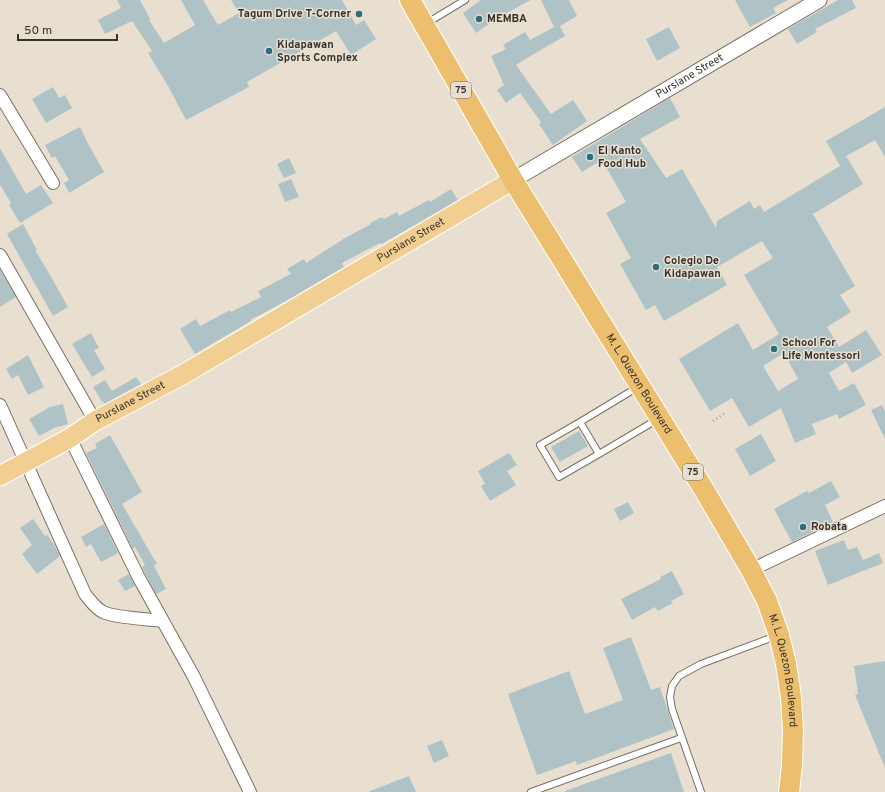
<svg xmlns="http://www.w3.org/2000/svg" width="885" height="792" font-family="Overpass,sans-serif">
<rect width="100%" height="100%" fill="#e9dfd1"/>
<path fill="#afc3c7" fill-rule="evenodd" d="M 117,0 L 140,0 L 150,19 L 149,20 L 164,43 L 195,25 L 181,0 L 203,0 L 218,25 L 239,13 L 231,0 L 342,0 L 356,25 L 364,20 L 376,39 L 351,55 L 336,31 L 247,82 L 249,87 L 186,120 L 168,86 L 148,53 L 152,51 L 132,21 L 105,34 L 98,20 L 121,8 Z
M 481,0 L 531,0 L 499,17 L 476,33 L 463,13 Z
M 541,0 L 569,0 L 577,16 L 560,26 L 565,36 L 537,52 L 516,65 L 551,114 L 573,100 L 587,121 L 553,145 L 539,124 L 541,122 L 520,93 L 506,103 L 497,90 L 504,85 L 491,56 L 506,49 L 503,45 L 525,32 L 530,40 L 554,27 Z
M 735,0 L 788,0 L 773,8 L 776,13 L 750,27 Z
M 838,0 L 852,0 L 856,8 L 815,29 L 817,32 L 797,44 L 788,29 Z
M 669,27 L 680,48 L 657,61 L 646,39 Z
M 53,87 L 59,98 L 65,95 L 72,108 L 46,123 L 32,99 Z
M 670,98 L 680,117 L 640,139 L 666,178 L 682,169 L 716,228 L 717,221 L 750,201 L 754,209 L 760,205 L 764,212 L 840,166 L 826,141 L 885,107 L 885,157 L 875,140 L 846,156 L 863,184 L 813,214 L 855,286 L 840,295 L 851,312 L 827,327 L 839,347 L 866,330 L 882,355 L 852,373 L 846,362 L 829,373 L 839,391 L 854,383 L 866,405 L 839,419 L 837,414 L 812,424 L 816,434 L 795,443 L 781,408 L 749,427 L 732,398 L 710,411 L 679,359 L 738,323 L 753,350 L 779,334 L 744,275 L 773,258 L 762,241 L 717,267 L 727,285 L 664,321 L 655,305 L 646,310 L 620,264 L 631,258 L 606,213 L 626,202 L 602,160 L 582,172 L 572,157 ZM 784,353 L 798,379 L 778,391 L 763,366 Z
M 80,127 L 86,139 L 86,140 L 104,172 L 69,193 L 64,183 L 69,180 L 55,156 L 52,158 L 45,145 Z
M 0,148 L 26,194 L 41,185 L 53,203 L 20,223 L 9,205 L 11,203 L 0,185 Z
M 289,158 L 296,173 L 284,178 L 277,164 Z
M 291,179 L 299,197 L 285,202 L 278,184 Z
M 451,189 L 458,200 L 382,244 L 380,243 L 342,263 L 344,267 L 286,301 L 250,320 L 251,321 L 195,354 L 180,329 L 196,319 L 200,326 L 230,310 L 231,312 L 261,297 L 258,291 L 291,274 L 287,269 L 304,259 L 306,263 L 345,238 L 371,224 L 370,223 L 382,217 L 384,219 L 397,212 L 399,216 L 429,200 L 430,202 Z
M 23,224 L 37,250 L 35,250 L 50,275 L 68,307 L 53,316 L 7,234 Z
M 0,270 L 16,297 L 0,307 Z
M 91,333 L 99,348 L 94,350 L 105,369 L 92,377 L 72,344 Z
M 28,355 L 44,387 L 28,395 L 18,375 L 12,379 L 6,369 Z
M 136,377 L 141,384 L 104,404 L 103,401 L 102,402 L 93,387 L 105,380 L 112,391 Z
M 63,404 L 68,424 L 54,428 L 39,436 L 29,419 L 50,407 Z
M 882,405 L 885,411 L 885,439 L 871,410 Z
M 579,431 L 588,446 L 560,462 L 551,447 Z
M 761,434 L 776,461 L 750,476 L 735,449 Z
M 110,435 L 142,492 L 122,504 L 157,564 L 154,566 L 166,589 L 156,594 L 142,567 L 145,565 L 135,547 L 133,549 L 86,453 L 97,448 L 95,444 Z
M 509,453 L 517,465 L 507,471 L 516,485 L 490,501 L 481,486 L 485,484 L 478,471 Z
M 831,481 L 840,497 L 825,505 L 833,522 L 792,542 L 774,509 L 807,491 L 809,493 Z
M 628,502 L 634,513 L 620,521 L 614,509 Z
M 33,519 L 45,536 L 47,535 L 55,546 L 60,556 L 37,574 L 22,554 L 32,545 L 20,528 Z
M 104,524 L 118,553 L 101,562 L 91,544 L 86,547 L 81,537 Z
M 844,540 L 848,550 L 857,547 L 863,560 L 879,553 L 883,563 L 828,585 L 815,551 Z
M 672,571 L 684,594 L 671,601 L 673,603 L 658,611 L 655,607 L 632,620 L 621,599 L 661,579 L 660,577 Z
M 129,574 L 135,586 L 125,591 L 118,580 Z
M 631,637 L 651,690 L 660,687 L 674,729 L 577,765 L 576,761 L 537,775 L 508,694 L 569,671 L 585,714 L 623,700 L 603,648 Z
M 885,661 L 885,768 L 855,695 L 858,694 L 854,666 Z
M 442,740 L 449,756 L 434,763 L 427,746 Z
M 671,753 L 684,792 L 565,792 L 565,791 Z
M 409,776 L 416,792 L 370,792 L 370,791 Z"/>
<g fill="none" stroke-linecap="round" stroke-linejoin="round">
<defs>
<path id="service" d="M 427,23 L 465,0
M 638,387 L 580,422 L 599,454 L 658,419
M 580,422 L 540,445 L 559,477 L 599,454
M 531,792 L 681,738
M 701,792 L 672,709 L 670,697 L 672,686 L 679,676 L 701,664 L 776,636"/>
<path id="minor" d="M 0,95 L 53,183
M 0,255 L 95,421
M 0,405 L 85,594 C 90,600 95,608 103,612 C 116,618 148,619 163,621
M 70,438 L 139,578 L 194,677 L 250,792
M 751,570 L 885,506"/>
<g id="tertiary">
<path id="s1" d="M 513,180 L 819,0"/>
</g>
<g id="primary">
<path id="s2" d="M 0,476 L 70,438 L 95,421 L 184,374 L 513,180"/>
</g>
<g id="trunk">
<path id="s3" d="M 410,0 L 513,180 L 703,488 L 751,570 L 767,601 L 779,635 L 786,664 L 791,697 L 793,730 L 792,765 L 789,792"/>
</g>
</defs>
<use href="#service" stroke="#776f62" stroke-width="8"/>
<use href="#minor" stroke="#776f62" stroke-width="14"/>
<use href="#tertiary" stroke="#776f62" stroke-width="17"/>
<use href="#primary" stroke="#fff" stroke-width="21"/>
<use href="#trunk" stroke="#fff" stroke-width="22"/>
<path stroke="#a8a095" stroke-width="2.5" stroke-dasharray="1 3" stroke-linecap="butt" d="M 713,421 L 724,414"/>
<use href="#service" stroke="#fff" stroke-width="6"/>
<use href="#minor" stroke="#fff" stroke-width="12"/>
<use href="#tertiary" stroke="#fff" stroke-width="15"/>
<use href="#primary" stroke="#f1cf92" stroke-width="19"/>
<use href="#trunk" stroke="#ecbf6e" stroke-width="20"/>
</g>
<g fill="#296f7e" stroke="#e9dfd1" stroke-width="1.5">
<circle cx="359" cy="14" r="4"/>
<circle cx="479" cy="19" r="4"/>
<circle cx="269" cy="51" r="4"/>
<circle cx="590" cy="157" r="4"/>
<circle cx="656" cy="267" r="4"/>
<circle cx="774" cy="349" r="4"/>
<circle cx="803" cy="527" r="4"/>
</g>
<g text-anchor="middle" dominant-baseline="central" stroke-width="3" stroke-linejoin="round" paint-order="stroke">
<g fill="#e9dfd1" stroke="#6b665e" stroke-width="1">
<rect x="451" y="82" width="20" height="16" rx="3"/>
<rect x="683" y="464" width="20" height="16" rx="3"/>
</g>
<g font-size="10" font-weight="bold" fill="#35322c">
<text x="461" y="90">75</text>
<text x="693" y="472">75</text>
</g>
<g font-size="11" font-weight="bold" fill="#35322c" stroke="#e9dfd1" text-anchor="start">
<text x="351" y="14" text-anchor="end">Tagum Drive T-Corner</text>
<text x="487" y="19">MEMBA</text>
<text x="277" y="45">Kidapawan<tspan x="277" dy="13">Sports Complex</tspan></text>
<text x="598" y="151">El Kanto<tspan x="598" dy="13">Food Hub</tspan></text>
<text x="664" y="261">Colegio De<tspan x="664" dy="13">Kidapawan</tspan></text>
<text x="782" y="343">School For<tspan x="782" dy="13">Life Montessori</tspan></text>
<text x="811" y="527">Robata</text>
</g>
<g font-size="11" fill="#35322c" stroke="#e9dfd1">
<text stroke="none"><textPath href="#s1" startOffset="205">Purslane Street</textPath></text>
<text stroke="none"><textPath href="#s2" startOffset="474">Purslane Street</textPath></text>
<text stroke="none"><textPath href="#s3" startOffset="447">M. L. Quezon Boulevard</textPath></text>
<text stroke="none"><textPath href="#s2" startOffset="150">Purslane Street</textPath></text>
<text stroke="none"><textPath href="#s3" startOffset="771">M. L. Quezon Boulevard</textPath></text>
</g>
</g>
<path d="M18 34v6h99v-6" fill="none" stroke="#35322c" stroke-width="2"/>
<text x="24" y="34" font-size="12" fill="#35322c" stroke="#e9dfd1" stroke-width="3" paint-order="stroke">50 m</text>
</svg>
